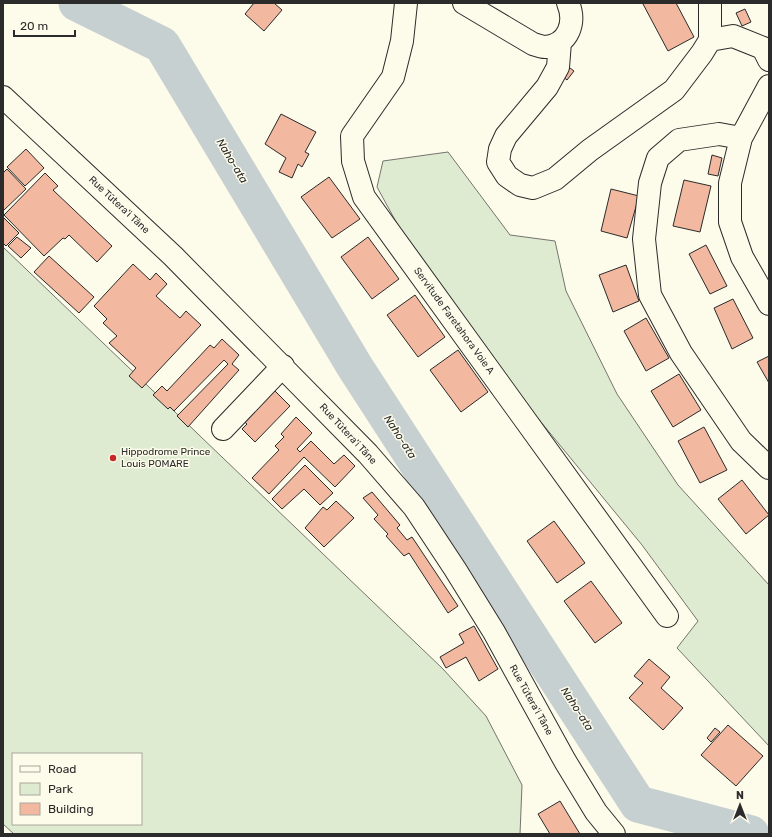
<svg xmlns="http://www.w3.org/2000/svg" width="772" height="837" font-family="Rubik,sans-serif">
<rect width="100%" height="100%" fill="#fdfbea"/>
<path fill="#deebd1" stroke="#74746e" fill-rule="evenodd" d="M 448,152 L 510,235 L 555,241 L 566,291 L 617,394 L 678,485 L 769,585 L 769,746 L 677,648 L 698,621 L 642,545 L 536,416 L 400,229 L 377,187 L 383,161 Z
M 3,247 L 443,669 L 486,716 L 522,785 L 520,834 L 14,834 L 3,824 ZM 13,754 L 141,754 L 141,824 L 13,824 Z"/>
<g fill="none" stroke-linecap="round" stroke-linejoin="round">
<path stroke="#c7d0d0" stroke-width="37" d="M 77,3 L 162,45 L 355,367 L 638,804 L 751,834"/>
</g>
<path fill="#f2b8a0" stroke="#2b2b2b" d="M 254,3 L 274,3 L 282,10 L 264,31 L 245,14 Z
M 646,3 L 676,3 L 694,37 L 668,51 L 643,4 Z
M 745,9 L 751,22 L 742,26 L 736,13 Z
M 570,68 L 574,71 L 567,80 L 562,76 Z
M 281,114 L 316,132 L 305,152 L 309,154 L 302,167 L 298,164 L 292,178 L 279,172 L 286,158 L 265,144 Z
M 26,149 L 44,168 L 25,186 L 7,167 Z
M 712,155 L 722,158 L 718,176 L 708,174 Z
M 7,169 L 26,189 L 3,211 L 3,173 Z
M 45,173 L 58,186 L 53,190 L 112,246 L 97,262 L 69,235 L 65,239 L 63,238 L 44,256 L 4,215 Z
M 329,177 L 360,219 L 332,238 L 301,197 Z
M 684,180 L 711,186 L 700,232 L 673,226 Z
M 611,189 L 639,196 L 627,238 L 601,231 Z
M 3,217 L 19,233 L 6,246 L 3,243 Z
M 17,237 L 31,248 L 21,258 L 8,246 Z
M 368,237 L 399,279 L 372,299 L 341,257 Z
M 706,245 L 727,286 L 710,294 L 689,254 Z
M 49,256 L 94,297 L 79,313 L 34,272 Z
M 133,264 L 150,280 L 156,273 L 167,284 L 156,296 L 180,318 L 186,311 L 201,325 L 142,388 L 129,376 L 136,368 L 109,343 L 117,336 L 103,323 L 107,319 L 94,306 Z
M 626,265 L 639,301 L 613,312 L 599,275 Z
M 415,295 L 445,337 L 418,357 L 387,315 Z
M 733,299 L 753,338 L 732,349 L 714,308 Z
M 646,318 L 669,358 L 646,371 L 624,331 Z
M 222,339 L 239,355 L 232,364 L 239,370 L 188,427 L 177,416 L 228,364 L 224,360 L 174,411 L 170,407 L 168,409 L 153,395 L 162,386 L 167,391 L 210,345 L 214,348 Z
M 458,350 L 488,392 L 461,412 L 430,370 Z
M 769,356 L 769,383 L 757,362 Z
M 679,374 L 701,410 L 673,427 L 651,391 Z
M 271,387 L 290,406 L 255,442 L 242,429 L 247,424 L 241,419 Z
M 296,417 L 312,433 L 297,449 L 300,452 L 311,441 L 334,464 L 344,455 L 355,466 L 335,487 L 304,457 L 269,494 L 252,478 L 279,450 L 275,446 L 284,437 L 281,434 Z
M 704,427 L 727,470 L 700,483 L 678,441 Z
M 305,465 L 333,493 L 320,505 L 304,489 L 282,509 L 272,499 Z
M 742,480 L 769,515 L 746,534 L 718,499 Z
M 372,492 L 400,525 L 397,528 L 407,540 L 412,537 L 458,606 L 448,613 L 409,553 L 404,556 L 386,536 L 388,534 L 374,519 L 378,515 L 363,498 Z
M 336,501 L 354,518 L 324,547 L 305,528 L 323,507 L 327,510 Z
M 554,521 L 585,563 L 557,583 L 527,541 Z
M 591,581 L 622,623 L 595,643 L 564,601 Z
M 474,626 L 498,669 L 479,681 L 466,657 L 446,668 L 440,657 L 464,643 L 459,634 Z
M 649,659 L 670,677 L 661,688 L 683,708 L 663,730 L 629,698 L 643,683 L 634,676 Z
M 728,725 L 763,756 L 736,786 L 701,755 Z
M 715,728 L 720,732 L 711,742 L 707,738 Z
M 560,801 L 580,834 L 550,834 L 538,814 Z"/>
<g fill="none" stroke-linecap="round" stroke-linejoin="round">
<defs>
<path id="minor" d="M 406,3 L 402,41 L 393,77 L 352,136 L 353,161 L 364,197 L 667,616
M 464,3 L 533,44 C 536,45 542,47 545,47 C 569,45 576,22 568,3
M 710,40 L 733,36 L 763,48 L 769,60
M 560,42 L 558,67 L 547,87 L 506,136 L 500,149 L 498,162 L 507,176 L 520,185 L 533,188 L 555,179 L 590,150 L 674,90 L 702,53 L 710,40 L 710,3
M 769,86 L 741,138 L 730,183 L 730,222 L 742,257 L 769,304
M 3,97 L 173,256 L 368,454 L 414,507 L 455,569 L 494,632 L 565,761 L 596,812 L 614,834
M 741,138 L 719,134 L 679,140 L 658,158 L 650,183 L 644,239 L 650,295 L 681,353 L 741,441 L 769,468
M 223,429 L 283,366"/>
</defs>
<use href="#minor" stroke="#2b2b2b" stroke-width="24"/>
<use href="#minor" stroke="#fdfbea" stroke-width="22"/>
</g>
<circle fill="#c62828" stroke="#fdfbea" stroke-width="1.5" cx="113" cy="458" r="4"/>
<g text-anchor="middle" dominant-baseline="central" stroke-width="3" stroke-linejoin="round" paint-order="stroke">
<g font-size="10" fill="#2b2b2b" stroke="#fdfbea">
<text transform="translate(119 205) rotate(43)">Rue Tūtera'i Tāne</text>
<text transform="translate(454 321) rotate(54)">Servitude Faretahora Voie A</text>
<text transform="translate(348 434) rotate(47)">Rue Tūtera'i Tāne</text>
<text transform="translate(531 700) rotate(61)">Rue Tūtera'i Tāne</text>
</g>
<g font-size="10" fill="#2b2b2b" stroke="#fdfbea" text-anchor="start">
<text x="121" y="452">Hippodrome Prince<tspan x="121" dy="12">Louis POMARE</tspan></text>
</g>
<g font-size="11" font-style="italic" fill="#2b2b2b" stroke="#fdfbea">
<text transform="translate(232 161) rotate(59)">Naho-ata</text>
<text transform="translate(400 437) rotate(57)">Naho-ata</text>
<text transform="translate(577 709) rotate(57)">Naho-ata</text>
</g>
</g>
<rect width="772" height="837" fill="none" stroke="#2b2b2b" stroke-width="8"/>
<rect x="12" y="753" width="130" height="72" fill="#fdfbea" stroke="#a9a89e"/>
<rect x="20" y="766" width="20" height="6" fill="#fdfbea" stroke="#a9a89e"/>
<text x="48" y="773" font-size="12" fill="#2b2b2b">Road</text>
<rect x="20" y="783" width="20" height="12" fill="#deebd1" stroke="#a9a89e"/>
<text x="48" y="793" font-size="12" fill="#2b2b2b">Park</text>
<rect x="20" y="803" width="20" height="12" fill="#f2b8a0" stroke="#a9a89e"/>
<text x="48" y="813" font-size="12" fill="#2b2b2b">Building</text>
<g transform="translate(740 805)" stroke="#fdfbea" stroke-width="3" paint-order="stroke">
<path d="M0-3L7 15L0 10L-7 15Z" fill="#2b2b2b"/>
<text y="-6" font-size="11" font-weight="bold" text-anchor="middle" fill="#2b2b2b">N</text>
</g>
<path d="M14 30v6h61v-6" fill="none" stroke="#2b2b2b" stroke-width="2"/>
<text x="20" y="30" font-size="12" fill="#2b2b2b" stroke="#fdfbea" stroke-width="3" paint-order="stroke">20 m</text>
</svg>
